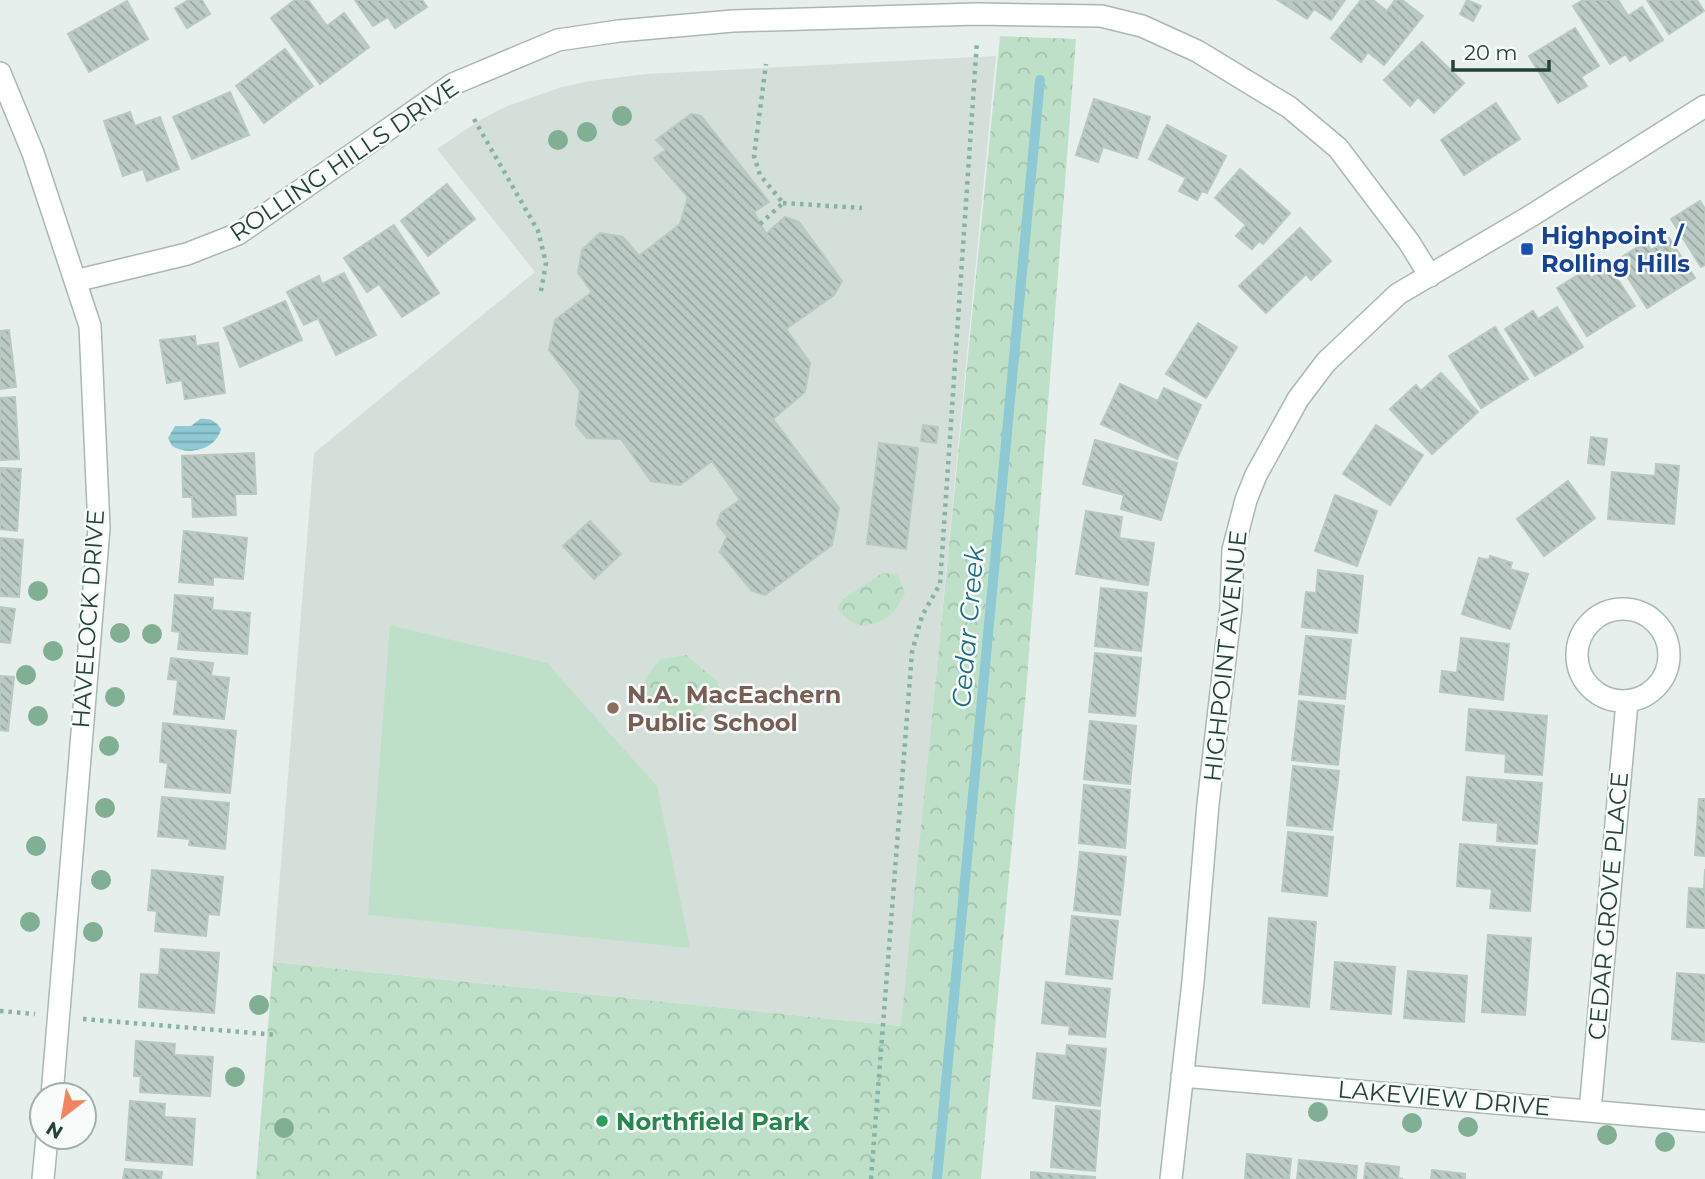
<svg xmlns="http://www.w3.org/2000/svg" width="1705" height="1179" font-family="Montserrat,sans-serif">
<defs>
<pattern id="forest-crowns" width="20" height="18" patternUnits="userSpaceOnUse" patternTransform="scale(1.75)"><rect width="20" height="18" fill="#bfe0c8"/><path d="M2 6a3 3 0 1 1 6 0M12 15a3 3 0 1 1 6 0" fill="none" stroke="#a4c1ad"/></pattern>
<pattern id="water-rules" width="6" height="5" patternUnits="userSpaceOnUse" patternTransform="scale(1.75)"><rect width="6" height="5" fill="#8ec9d4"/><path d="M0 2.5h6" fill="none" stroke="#74a5ad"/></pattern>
<pattern id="building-back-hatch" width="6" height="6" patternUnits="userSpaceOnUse" patternTransform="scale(1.75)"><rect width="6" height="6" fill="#bbcac4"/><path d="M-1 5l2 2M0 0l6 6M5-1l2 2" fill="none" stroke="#98a6a0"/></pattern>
</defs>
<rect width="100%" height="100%" fill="#e6efeb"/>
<path fill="#d4dfda" d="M 996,56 L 902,1026 L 273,962 L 314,453 L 535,272 L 437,149 L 480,120 L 507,106 L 562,87 L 589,81 L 647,74 Z"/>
<path fill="#bfe0c8" d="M 390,625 L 547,663 L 657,786 L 690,948 L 368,915 Z"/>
<path fill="url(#forest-crowns)" d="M 1000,36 L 1076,39 L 1026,692 L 981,1179 L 256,1179 L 273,962 L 901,1026 Z
M 883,573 L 898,575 L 905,593 C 892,620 885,622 858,626 L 845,617 L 837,607 L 843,599 Z
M 686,655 L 717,681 L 720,694 L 698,715 L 685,722 L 668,717 L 642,695 L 645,679 L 660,659 Z"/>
<path fill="url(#water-rules)" d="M 200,419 C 210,418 216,421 221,429 C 216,450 188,456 172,446 L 168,438 L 175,426 L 191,426 Z"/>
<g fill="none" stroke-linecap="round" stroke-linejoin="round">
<path stroke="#8ec9d4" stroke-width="10" d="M 937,1179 L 1040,80"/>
</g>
<path fill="url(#building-back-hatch)" stroke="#b8c9c2" stroke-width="2" d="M 189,0 L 202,0 L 210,14 L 187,28 L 175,8 Z
M 295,0 L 308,0 L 327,26 L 344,13 L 369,47 L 320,84 L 271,18 Z
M 355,0 L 422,0 L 427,7 L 395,28 L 388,17 L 373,26 Z
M 1345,0 L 1331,20 L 1314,9 L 1307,19 L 1279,1 Z
M 1361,0 L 1373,0 L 1387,11 L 1395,0 L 1402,0 L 1423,16 L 1384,65 L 1368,52 L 1361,62 L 1331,38 Z
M 1467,0 L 1481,6 L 1473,21 L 1460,14 Z
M 1583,0 L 1618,0 L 1628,16 L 1642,7 L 1663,40 L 1630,61 L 1626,54 L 1610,64 L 1573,6 Z
M 1647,0 L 1697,0 L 1704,11 L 1669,34 Z
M 127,1 L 148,39 L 89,72 L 68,34 Z
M 1575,28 L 1599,66 L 1581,77 L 1587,86 L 1558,103 L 1529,56 Z
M 1422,42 L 1464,83 L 1434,113 L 1418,97 L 1410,106 L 1384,80 Z
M 285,49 L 313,86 L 264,123 L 236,86 Z
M 230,92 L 249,135 L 192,159 L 173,117 Z
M 1094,99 L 1150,117 L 1137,158 L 1103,147 L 1098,162 L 1076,155 Z
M 1496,103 L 1520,139 L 1464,175 L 1441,140 Z
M 130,112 L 135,126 L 160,117 L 179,169 L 147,181 L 143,169 L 123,176 L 104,121 Z
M 691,114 L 701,116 L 769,202 L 754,212 L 766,234 L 785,217 L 799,222 L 842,281 L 834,295 L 786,329 L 810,363 L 805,392 L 773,419 L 839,508 L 832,545 L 765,595 L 752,591 L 720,552 L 727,536 L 717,524 L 721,513 L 740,500 L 712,461 L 680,485 L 651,481 L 621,439 L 587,438 L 576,425 L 580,391 L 549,350 L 555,320 L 592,292 L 578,273 L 582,250 L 600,233 L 623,237 L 639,256 L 680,224 L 688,197 L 654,158 L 666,150 L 656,140 Z
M 1167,125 L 1226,156 L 1207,193 L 1202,191 L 1197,200 L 1179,191 L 1186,178 L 1149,159 Z
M 1240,169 L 1290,213 L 1263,244 L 1259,241 L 1252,249 L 1236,236 L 1246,225 L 1215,198 Z
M 447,184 L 475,219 L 428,256 L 401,221 Z
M 1700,201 L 1705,209 L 1705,265 L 1701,267 L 1671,219 Z
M 394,225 L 439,293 L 402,317 L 379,284 L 367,292 L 344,258 Z
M 1300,228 L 1331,261 L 1311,280 L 1306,274 L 1266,313 L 1239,286 Z
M 1669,238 L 1695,278 L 1647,308 L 1617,260 L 1646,242 L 1651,250 Z
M 1609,266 L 1635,306 L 1587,336 L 1557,288 L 1586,270 L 1591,278 Z
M 344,273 L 376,335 L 336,355 L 318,318 L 304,325 L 287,292 L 319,276 L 322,284 Z
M 285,301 L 302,340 L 240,367 L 224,328 Z
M 1557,307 L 1583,347 L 1535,376 L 1505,329 L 1533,311 L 1538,319 Z
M 1198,323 L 1237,347 L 1206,398 L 1166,374 Z
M 1495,327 L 1528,379 L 1481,408 L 1449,356 Z
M 9,330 L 16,387 L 0,389 L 0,331 Z
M 195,336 L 196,346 L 218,343 L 225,393 L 185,399 L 182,380 L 167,383 L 160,340 Z
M 1441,373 L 1478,412 L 1432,454 L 1390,409 L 1416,385 L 1421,391 Z
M 1120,384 L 1158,401 L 1164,388 L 1201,405 L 1177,459 L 1101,424 Z
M 15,397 L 19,459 L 0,460 L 0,398 Z
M 923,425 L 938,427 L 936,443 L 921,441 Z
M 1376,425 L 1423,455 L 1390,505 L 1343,474 Z
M 1591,437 L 1607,439 L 1604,465 L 1588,463 Z
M 1095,440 L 1177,463 L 1161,520 L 1121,509 L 1124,495 L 1083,484 Z
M 879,443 L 918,448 L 906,549 L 867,544 Z
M 254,453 L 256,494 L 235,494 L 236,515 L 193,517 L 192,497 L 183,497 L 182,456 Z
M 1656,464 L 1679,466 L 1674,524 L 1608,519 L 1612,472 L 1655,476 Z
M 0,468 L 21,469 L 17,531 L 0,529 Z
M 1568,481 L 1595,518 L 1544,556 L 1517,519 Z
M 1335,495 L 1377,511 L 1357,566 L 1315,551 Z
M 1086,511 L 1122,517 L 1119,538 L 1154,543 L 1148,585 L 1076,574 Z
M 590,521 L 621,554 L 594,579 L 563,546 Z
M 184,531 L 247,538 L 243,579 L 213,577 L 213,585 L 179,582 Z
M 0,538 L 23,540 L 19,597 L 0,596 Z
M 1490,556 L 1512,563 L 1510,569 L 1528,574 L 1510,629 L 1462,614 L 1479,558 L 1489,560 Z
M 1318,570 L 1363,576 L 1357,633 L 1302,627 L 1306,592 L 1316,593 Z
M 1101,588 L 1147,593 L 1141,651 L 1095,646 Z
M 175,595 L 213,598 L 212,610 L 250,613 L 247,654 L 178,649 L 180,632 L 172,631 Z
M 0,607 L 15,609 L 10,643 L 0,642 Z
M 1306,636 L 1351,640 L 1345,699 L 1299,694 Z
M 1461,638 L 1509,644 L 1503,700 L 1440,692 L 1442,671 L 1457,673 Z
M 1095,653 L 1141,658 L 1135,716 L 1089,712 Z
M 171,658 L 213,663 L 211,676 L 229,678 L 224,719 L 174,714 L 178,680 L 168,679 Z
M 0,676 L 14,677 L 8,731 L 0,730 Z
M 1299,701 L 1344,706 L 1338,765 L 1292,760 Z
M 1469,709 L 1547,716 L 1542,775 L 1505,772 L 1506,754 L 1466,750 Z
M 1090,721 L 1136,726 L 1130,784 L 1084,779 Z
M 163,723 L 236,731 L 230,793 L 165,787 L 168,763 L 160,762 Z
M 1293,766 L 1339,771 L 1332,830 L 1287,825 Z
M 1467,777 L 1542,783 L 1537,844 L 1497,841 L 1498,823 L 1463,820 Z
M 1084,785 L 1130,790 L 1125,848 L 1079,843 Z
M 162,797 L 229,803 L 225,849 L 189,845 L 190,839 L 158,836 Z
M 1699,799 L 1705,799 L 1705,856 L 1695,855 Z
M 1288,832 L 1333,837 L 1327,896 L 1282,891 Z
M 1460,844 L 1535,850 L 1530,911 L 1490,908 L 1492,889 L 1457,886 Z
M 1080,852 L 1126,857 L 1120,915 L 1074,910 Z
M 1705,869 L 1705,928 L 1687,927 L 1689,888 L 1704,889 Z
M 152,870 L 223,877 L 219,915 L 208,914 L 206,936 L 155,931 L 157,911 L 148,910 Z
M 1072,916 L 1118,921 L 1112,979 L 1066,974 Z
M 1269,918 L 1316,922 L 1309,1007 L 1263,1003 Z
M 1488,935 L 1531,938 L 1525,1015 L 1482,1012 Z
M 161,949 L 219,953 L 214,1013 L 139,1007 L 141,974 L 159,975 Z
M 1335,962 L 1395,967 L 1391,1014 L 1331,1009 Z
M 1408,971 L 1467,976 L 1464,1022 L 1404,1018 Z
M 1677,973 L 1705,975 L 1705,1042 L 1672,1039 Z
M 1046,982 L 1110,989 L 1105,1037 L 1069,1034 L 1070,1026 L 1042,1023 Z
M 136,1041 L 175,1044 L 174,1055 L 213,1057 L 210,1096 L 140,1092 L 141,1076 L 134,1076 Z
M 1067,1045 L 1106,1049 L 1100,1106 L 1033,1098 L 1037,1053 L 1066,1056 Z
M 130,1101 L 165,1104 L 164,1117 L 195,1119 L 192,1165 L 126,1160 Z
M 1056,1106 L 1100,1111 L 1095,1171 L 1051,1167 Z
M 1247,1154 L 1291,1159 L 1289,1179 L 1245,1179 Z
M 1299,1160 L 1357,1166 L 1356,1179 L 1297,1179 Z
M 1366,1163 L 1399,1167 L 1398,1178 L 1403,1179 L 1364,1179 Z
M 125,1169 L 162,1172 L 161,1179 L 123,1179 Z
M 1432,1170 L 1465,1174 L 1465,1179 L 1431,1179 Z
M 1031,1172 L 1095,1177 L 1095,1179 L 1031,1179 Z"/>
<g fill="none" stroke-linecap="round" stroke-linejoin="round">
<defs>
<path id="minor" d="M 0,73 L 33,153 L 90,326 L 99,528 L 52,1095
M 75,281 L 187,254 L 238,234 L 453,84 L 558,40 L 619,31 L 733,21 L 977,14 L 1101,16 L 1142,26 L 1197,51 L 1289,107 L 1338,148 L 1409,242 L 1430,276
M1577 655a46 46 0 1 1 92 0a46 46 0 1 1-92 0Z
M 1182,1076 L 1705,1121
M 1590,1111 L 1627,702
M 43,1179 L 47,1137
M 1171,1179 L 1193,982 L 1208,804 L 1231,607 L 1233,550 L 1246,500 L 1256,475 L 1298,399 L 1326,362 L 1398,294 L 1529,217 L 1705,106"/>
</defs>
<use href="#minor" stroke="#a8b8b2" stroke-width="24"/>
<path stroke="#86b3a5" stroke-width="4.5" stroke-dasharray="3.5 5" stroke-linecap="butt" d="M 474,119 L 538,231 L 546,263 L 541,291
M 783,203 L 862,208
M 760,224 L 783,203 L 760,175 L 754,156 L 766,64
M 0,1011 L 35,1014
M 83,1019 L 278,1035
M 871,1179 L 912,652 L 922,616 L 940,584 L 977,41"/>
<use href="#minor" stroke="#fff" stroke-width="21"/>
</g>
<g fill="#80af93">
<circle cx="622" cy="116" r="10"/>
<circle cx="587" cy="132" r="10"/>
<circle cx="558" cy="140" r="10"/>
<circle cx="38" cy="591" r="10"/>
<circle cx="120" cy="633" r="10"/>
<circle cx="152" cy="634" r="10"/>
<circle cx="53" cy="651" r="10"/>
<circle cx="26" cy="675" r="10"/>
<circle cx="115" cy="697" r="10"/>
<circle cx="38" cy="716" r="10"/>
<circle cx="109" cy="746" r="10"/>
<circle cx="105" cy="808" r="10"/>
<circle cx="36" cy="846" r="10"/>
<circle cx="101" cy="880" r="10"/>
<circle cx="30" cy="922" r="10"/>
<circle cx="93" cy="932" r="10"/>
<circle cx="259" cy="1005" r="10"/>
<circle cx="235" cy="1077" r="10"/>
<circle cx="1318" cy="1112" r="10"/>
<circle cx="1412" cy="1123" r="10"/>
<circle cx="1468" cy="1127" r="10"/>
<circle cx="284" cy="1128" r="10"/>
<circle cx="1607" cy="1135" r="10"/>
<circle cx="1665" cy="1142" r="10"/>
</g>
<rect fill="#1a4fb4" stroke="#f7fbf9" stroke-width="2.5" x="1520" y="242" width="14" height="14" rx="3.5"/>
<circle fill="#8d6e63" stroke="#f7fbf9" stroke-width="2.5" cx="613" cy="708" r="7"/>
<circle fill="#2e9e5b" stroke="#f7fbf9" stroke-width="2.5" cx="602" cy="1121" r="7"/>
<g text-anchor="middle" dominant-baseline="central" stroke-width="5" stroke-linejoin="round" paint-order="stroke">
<g font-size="24" fill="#24423a" stroke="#f7fbf9">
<text transform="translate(344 160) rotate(-34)">ROLLING HILLS DRIVE</text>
<text transform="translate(88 619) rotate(-86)">HAVELOCK DRIVE</text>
<text transform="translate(1225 656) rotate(-84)">HIGHPOINT AVENUE</text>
<text transform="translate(1608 906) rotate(-85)">CEDAR GROVE PLACE</text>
<text transform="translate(1444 1098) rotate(5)">LAKEVIEW DRIVE</text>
</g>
<g font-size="24" font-weight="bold" fill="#164399" stroke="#f7fbf9" text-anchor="start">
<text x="1541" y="235">Highpoint /<tspan x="1541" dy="28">Rolling Hills</tspan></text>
</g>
<g font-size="24" font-weight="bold" fill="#785e54" stroke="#f7fbf9" text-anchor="start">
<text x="627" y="694">N.A. MacEachern<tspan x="627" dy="28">Public School</tspan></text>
</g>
<g font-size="24" font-weight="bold" fill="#27864d" stroke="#f7fbf9" text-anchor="start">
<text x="616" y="1121">Northfield Park</text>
</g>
<g font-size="26" font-style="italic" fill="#1c6f80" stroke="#f7fbf9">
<text transform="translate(968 627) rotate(-85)">Cedar Creek</text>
</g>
</g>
<g transform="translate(63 1116) rotate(211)"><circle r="33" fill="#f7fbf9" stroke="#a3b1ad" stroke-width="2"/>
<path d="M0-5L12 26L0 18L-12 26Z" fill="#f4845f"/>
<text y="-10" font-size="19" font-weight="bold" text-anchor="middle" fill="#24423a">N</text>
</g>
<path d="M1453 60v10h96v-10" fill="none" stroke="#24423a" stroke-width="3.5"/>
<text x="1464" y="60" font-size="21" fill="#24423a" stroke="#f7fbf9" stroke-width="5" paint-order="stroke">20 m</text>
</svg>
